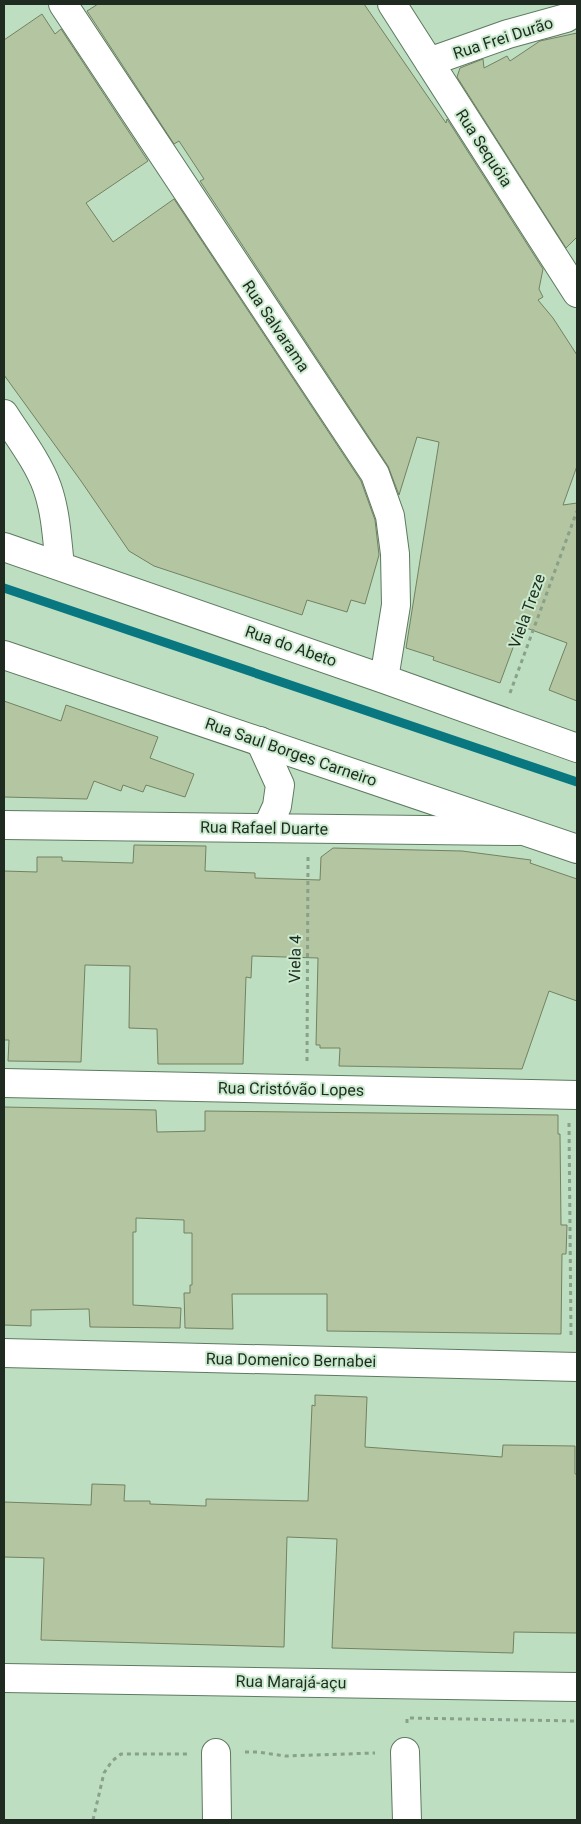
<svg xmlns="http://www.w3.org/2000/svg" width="581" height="1824" font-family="Roboto,sans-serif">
<rect width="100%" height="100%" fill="#bedec1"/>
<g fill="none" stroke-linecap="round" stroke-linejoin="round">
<path stroke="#09777f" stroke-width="9" d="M 4,588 L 577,782"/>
</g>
<path fill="#b4c5a2" stroke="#738261" d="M 98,4 L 364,4 L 446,123 L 447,119 L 543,269 L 539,289 L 543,297 L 538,300 L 553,318 L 577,355 L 577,466 L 563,505 L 577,503 L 577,701 L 549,690 L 567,643 L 521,626 L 500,683 L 433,660 L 434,657 L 406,648 L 439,442 L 417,437 L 399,495 L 388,466 L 200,181 L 204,179 L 179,141 L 174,144 L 87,11 Z
M 42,14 L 55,34 L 61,29 L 148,161 L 86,203 L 113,242 L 174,199 L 361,481 L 375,520 L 379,555 L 365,604 L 351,600 L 347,612 L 307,600 L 302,615 L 154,566 L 129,551 L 81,481 L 4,375 L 4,40 Z
M 577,33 L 577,237 L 566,248 L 457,77 L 460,68 L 483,59 L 484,68 L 507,56 L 510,61 L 540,41 Z
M 4,701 L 61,721 L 66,705 L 158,737 L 150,758 L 194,774 L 185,797 L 146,785 L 143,792 L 123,785 L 121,791 L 94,781 L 87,799 L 4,797 Z
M 134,845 L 206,846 L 205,871 L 255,873 L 255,878 L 320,880 L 321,857 L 333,848 L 462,851 L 531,860 L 530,863 L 577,879 L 577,1001 L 549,991 L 522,1069 L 339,1066 L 340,1048 L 320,1048 L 320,1045 L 316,1045 L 318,958 L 252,956 L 251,978 L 246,977 L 243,1064 L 158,1064 L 157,1029 L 129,1028 L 130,966 L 85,965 L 81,1062 L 8,1061 L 9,1040 L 4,1040 L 4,871 L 37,872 L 37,857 L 62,857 L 62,861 L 133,863 Z
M 4,1107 L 156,1110 L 157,1132 L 205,1131 L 205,1111 L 558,1115 L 558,1134 L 560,1134 L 561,1225 L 567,1225 L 566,1254 L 562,1254 L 561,1334 L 327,1331 L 327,1294 L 232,1294 L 233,1329 L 185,1328 L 184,1293 L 190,1293 L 190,1285 L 192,1285 L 192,1233 L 184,1233 L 184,1220 L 136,1218 L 136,1232 L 133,1232 L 133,1305 L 181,1308 L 180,1328 L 90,1327 L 89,1309 L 31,1310 L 31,1326 L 4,1325 Z
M 315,1395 L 367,1397 L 365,1447 L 502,1457 L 503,1445 L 575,1446 L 575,1474 L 577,1474 L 577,1633 L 514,1632 L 513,1653 L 332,1648 L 337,1539 L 287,1537 L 284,1647 L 41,1640 L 44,1558 L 4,1557 L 4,1502 L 91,1505 L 92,1484 L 125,1485 L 124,1501 L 150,1501 L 150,1504 L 206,1506 L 206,1499 L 308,1501 L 312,1405 L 315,1406 Z"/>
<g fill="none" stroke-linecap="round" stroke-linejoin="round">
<defs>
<path id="street" d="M 63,4 L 375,474 L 390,516 L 395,554 L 396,605 L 384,679
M 392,4 L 577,293
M 429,62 L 508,34 L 566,18 L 577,11
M 4,414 C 18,436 38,462 47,487 C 56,512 57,540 60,566
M 4,547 L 384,679 L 577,748
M 260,741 L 280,785 L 277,806 L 267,828
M 4,825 L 518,831
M 4,1083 L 577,1095
M 4,1353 L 577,1367
M 4,1678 L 577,1687
M 405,1752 L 407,1820
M 216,1753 L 217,1820"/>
<path id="secondary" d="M 4,655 L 577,849"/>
</defs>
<use href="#street" stroke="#5d7a60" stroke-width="30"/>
<use href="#secondary" stroke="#5d7a60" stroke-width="30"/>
<path stroke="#88a18a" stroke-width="3" stroke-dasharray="4 4" stroke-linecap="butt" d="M 510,693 L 577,511
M 307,1061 L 308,857
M 569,1123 L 571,1337
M 407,1723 L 407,1718 L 577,1721
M 245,1752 L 258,1752 L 285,1756 L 375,1753
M 93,1820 L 104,1773 L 112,1761 L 121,1754 L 188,1754"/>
<use href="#street" stroke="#fff" stroke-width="28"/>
<use href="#secondary" stroke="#fff" stroke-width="28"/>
</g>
<g text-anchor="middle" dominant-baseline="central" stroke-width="4" stroke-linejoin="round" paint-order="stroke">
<g font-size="16" fill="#1f2b21" stroke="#cbebce">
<text transform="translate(503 38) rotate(-18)">Rua Frei Durão</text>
<text transform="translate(484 148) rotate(57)">Rua Sequóia</text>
<text transform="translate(276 326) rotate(56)">Rua Salvarama</text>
<text transform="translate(527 611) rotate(-70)">Viela Treze</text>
<text transform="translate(291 646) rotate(19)">Rua do Abeto</text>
<text transform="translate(291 752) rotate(19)">Rua Saul Borges Carneiro</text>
<text transform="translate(264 828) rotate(1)">Rua Rafael Duarte</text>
<text transform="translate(295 959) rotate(-89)">Viela 4</text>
<text transform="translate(291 1089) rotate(1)">Rua Cristóvão Lopes</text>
<text transform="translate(291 1360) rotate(1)">Rua Domenico Bernabei</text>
<text transform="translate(291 1682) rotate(1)">Rua Marajá-açu</text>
</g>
</g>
<rect width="581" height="1824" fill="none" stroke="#1f2b21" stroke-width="10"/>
</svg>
